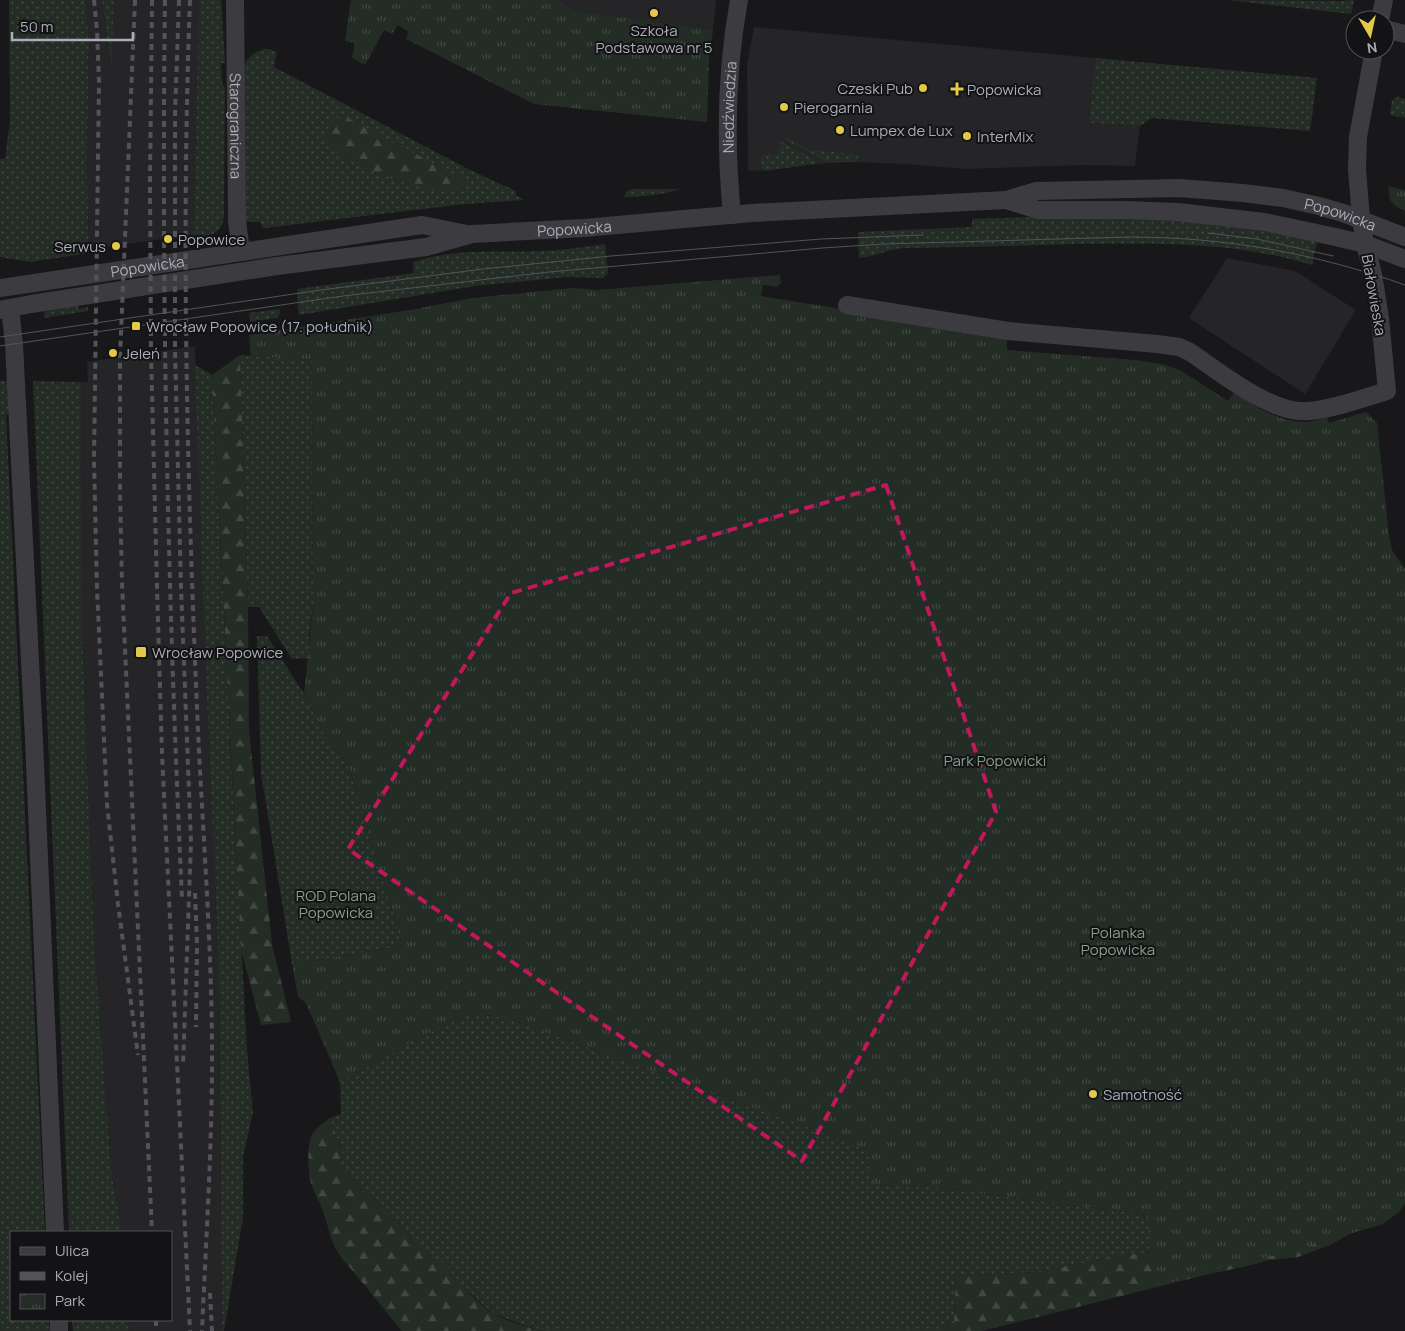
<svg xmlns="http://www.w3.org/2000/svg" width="1405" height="1331" font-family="Manrope,sans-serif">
<defs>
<pattern id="grass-dots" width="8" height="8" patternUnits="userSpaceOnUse" patternTransform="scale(1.25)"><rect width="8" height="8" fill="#242c26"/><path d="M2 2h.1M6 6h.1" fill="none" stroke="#414843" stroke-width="1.8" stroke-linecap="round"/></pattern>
<pattern id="forest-firs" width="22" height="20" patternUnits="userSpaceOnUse" patternTransform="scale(1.25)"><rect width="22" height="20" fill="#242c26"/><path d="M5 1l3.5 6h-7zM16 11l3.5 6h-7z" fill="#414843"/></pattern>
<pattern id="park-tufts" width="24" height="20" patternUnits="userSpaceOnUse" patternTransform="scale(1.25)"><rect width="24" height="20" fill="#242c26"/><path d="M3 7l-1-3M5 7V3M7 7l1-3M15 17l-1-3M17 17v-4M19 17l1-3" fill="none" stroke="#414843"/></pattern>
</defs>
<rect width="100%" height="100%" fill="#18181a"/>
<path fill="#252427" d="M 85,0 L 102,0 L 110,67 L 114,0 L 199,0 L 193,235 L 89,249 L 87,166 L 89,40 Z
M 558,0 L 716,0 L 713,30 L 577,11 L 571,8 Z
M 754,27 L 1095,58 L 1089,120 L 1092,123 L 1140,126 L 1135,166 L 1085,165 L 965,169 L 905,164 L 858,162 L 832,163 L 793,166 L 773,170 L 748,171 L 747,64 Z
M 1227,258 L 1295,271 L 1356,310 L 1305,394 L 1189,318 Z
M 195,346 L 206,681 L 219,972 L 222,1331 L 129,1331 L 128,1320 L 171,1320 L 171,1232 L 121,1232 L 120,1218 L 112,1177 L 94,937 L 82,631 L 81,382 L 88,382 L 87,362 Z"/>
<path fill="url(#grass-dots)" d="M 9,0 L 85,0 L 89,40 L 87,166 L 89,253 L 30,262 L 0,257 L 0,159 L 5,159 L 10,121 Z
M 102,0 L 114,0 L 111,71 Z
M 199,0 L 221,0 L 225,63 L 221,63 L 222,82 L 225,89 L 224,216 C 221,236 210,235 193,238 Z
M 1228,0 L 1341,1 L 1354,0 L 1351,14 Z
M 264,49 L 269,49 L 277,52 L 274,67 L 470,170 L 516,191 L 516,195 L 524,200 L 465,204 L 273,227 L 263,228 L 260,222 L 245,222 L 244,65 C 249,56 254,52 264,49 Z
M 1095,58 L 1317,78 L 1310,131 L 1152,118 L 1140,126 L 1092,123 L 1089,120 Z
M 1397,97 L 1405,99 L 1405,118 L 1390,115 L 1392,100 Z
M 785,137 L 810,150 L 858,154 L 858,162 L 827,162 L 787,141 Z
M 780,141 L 817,161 L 816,164 L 762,171 L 761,155 L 778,154 Z
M 632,189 L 680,189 C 661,195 644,197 624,197 L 626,192 Z
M 1036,217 L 1174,220 L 1276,233 L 1317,242 L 1312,265 C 1234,241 1151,243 1071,244 C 1015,246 959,247 904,248 C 888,249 874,257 859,258 L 858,232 L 972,227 L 972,219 Z
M 605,244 L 608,273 L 603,278 L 567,277 L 475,286 L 299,315 L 297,289 L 414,273 L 413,262 C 456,248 500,253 543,251 C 564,250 584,247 605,244 Z
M 78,305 L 78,309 L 88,307 L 88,311 L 44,318 L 45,311 Z
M 280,309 L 280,314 L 277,318 L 250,322 L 249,313 Z
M 240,355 L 312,360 L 313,606 L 309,636 L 309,658 L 292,659 L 259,607 L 248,607 Z
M 195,365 L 212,375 L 235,834 L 247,1050 L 253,1112 L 243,1157 L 243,1218 L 224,1331 L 222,1331 L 219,972 L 206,681 Z
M 0,381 L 10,381 L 12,414 L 6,415 L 45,1232 L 11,1232 L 11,1320 L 49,1320 L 50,1331 L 0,1331 Z
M 33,381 L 81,382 L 82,631 L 94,937 L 112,1177 L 120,1218 L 121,1232 L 69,1232 Z
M 257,636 L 267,636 L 304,694 L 323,732 L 349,768 L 403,946 L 292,964 L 261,773 Z
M 471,1014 L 504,1017 L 868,1149 L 873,1185 L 935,1187 L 1148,1215 L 1151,1252 L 1128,1255 L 1033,1272 L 956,1276 L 954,1323 L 948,1325 L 944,1331 L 541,1331 L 496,1315 L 484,1306 L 466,1289 L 417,1246 L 389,1211 L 378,1203 L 369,1192 L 362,1192 L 339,1160 L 343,1155 L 330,1118 L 341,1114 L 340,1082 L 441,1026 Z
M 72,1320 L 128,1320 L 129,1331 L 73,1331 Z"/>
<path fill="url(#forest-firs)" d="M 346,117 L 468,182 C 462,185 454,192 447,192 C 422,191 347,165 330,147 C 327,144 326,138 325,133 L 334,118 Z
M 240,355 L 248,607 L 249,731 L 272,944 L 291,1022 L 261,1025 L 241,949 L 212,375 Z
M 330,1118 L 343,1155 L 339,1160 L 362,1192 L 369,1192 L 378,1203 L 389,1211 L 417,1246 L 436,1262 L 443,1262 C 457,1278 477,1305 496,1315 C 508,1322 527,1326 541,1331 L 402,1331 L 347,1264 C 330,1246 331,1233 323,1211 C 320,1202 314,1193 311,1183 C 308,1173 307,1146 311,1137 C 314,1129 324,1123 330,1118 Z
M 1148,1215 L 1373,1221 L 1330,1245 L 1298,1257 L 1270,1260 L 1243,1267 L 1205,1275 L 982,1331 L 944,1331 L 948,1325 L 954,1323 L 956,1276 L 1033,1272 L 1128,1255 L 1151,1252 Z"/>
<path fill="url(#park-tufts)" d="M 351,0 L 558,0 L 571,8 L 577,11 L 713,30 L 709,59 L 707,122 L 534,104 L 406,39 L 409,32 L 398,25 L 392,34 L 384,30 L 365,65 L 352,58 L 355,43 L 345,41 Z
M 1388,186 L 1405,190 L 1405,211 L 1397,207 L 1390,200 Z
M 780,275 L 781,283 L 777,287 L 763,285 L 761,296 L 929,323 L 1007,339 L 1007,350 L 1135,360 L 1162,364 L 1180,370 L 1228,401 L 1234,392 C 1257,407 1279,423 1308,422 C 1314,421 1321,419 1327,417 L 1329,423 L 1366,412 L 1377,423 L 1389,536 L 1392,550 L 1405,569 L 1405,1204 L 1399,1212 L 1383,1224 L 1285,1253 L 1214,1269 L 1159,1286 L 1151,1252 L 1148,1215 L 935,1187 L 873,1185 L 867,1149 L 504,1017 L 471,1014 L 441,1026 L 340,1082 L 306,1003 L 298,997 L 292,964 L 403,946 L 357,796 L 352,776 L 349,768 L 323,732 L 304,694 L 313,606 L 312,360 L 251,356 L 249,335 L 416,309 L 472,298 L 572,288 L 597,290 Z"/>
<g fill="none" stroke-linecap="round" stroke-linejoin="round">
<g stroke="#3b3b40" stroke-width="18">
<path id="s1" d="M 235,0 L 237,221 L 241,251"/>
<path d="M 1380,20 L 1384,0"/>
<path d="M 1385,29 L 1405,34"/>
<path d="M 1006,200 L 1038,210 L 1125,210 L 1178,212 L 1264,222 L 1331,236 L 1365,244 L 1405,259"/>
<path id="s2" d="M 732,215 C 725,143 726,71 739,0"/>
<path id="s3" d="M 0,288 L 422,225 L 467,234"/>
<path d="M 847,305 L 1008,331 L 1157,344 L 1179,347 L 1190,352 C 1220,372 1272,415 1309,411 C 1335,409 1363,398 1387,391 L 1380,318 L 1373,274 L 1365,244 L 1361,219 L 1357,169 L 1358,137 L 1374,50"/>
<path d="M 10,308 L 14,344 L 34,740 L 55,1232"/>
<path id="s4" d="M 0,310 L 31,304 L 277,266 L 426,247 L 472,234 L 584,228 L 752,213 L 1006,200 L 1036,191 L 1179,188 L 1243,193 L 1283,198 L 1319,206 L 1343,213 L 1405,237"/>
<path d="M 59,1320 L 59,1331"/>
</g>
<path stroke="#535359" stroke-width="1" d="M 1208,233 L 1257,239 L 1333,256
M 0,337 L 321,290 L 483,269 L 611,256 L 821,239 L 923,235
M 0,346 L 343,296 L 549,272 L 822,248 L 884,244 L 1129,237 C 1224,237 1315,253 1405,285"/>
<path stroke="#535359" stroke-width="4" stroke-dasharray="6 5" stroke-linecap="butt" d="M 94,0 L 97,31 L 99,81 L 94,460 L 97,589 L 107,804 L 118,904 L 138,1055
M 135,0 L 120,357 L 120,493 L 122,584 L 152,1232
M 152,0 L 150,183 L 151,353 L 157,587 L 162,754 L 190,1331
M 165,0 C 161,300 168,599 182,899
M 179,0 L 175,113 L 175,349 L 181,587 L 191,842 L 183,1065
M 190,0 C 181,235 187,474 197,709 C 202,825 212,941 212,1057 C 212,1148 206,1240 202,1331
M 195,893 L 197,945 L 196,1027
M 210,1293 L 212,1331
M 156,1320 L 156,1331"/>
</g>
<path fill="none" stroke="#c2185b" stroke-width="4" stroke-dasharray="10 6" stroke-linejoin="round" d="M 886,485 L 996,812 L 802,1161 L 348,849 L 511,593 Z"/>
<g fill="#e2ca48" stroke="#131315" stroke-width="2">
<circle cx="654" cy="13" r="5"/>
<circle cx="923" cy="88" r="5"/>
<path d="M954.5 81.5h5v5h5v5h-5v5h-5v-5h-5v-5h5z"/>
<circle cx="784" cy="107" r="5"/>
<circle cx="840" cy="130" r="5"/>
<circle cx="967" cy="136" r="5"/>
<circle cx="168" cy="239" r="5"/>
<circle cx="116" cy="246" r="5"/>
<rect x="131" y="321" width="10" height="10" rx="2.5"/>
<circle cx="113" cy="353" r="5"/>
<rect x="135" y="646" width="12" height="12" rx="2.5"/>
<circle cx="1093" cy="1094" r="5"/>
</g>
<g text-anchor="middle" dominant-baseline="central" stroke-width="4" stroke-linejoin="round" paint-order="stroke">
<g font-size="15" fill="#abadb8" stroke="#131315" text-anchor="start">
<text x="654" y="30" text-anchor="middle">Szkoła<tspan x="654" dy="17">Podstawowa nr 5</tspan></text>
<text x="913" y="88" text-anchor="end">Czeski Pub</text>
<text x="967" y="89">Popowicka</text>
<text x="794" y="107">Pierogarnia</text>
<text x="850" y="130">Lumpex de Lux</text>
<text x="977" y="136">InterMix</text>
<text x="178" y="239">Popowice</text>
<text x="106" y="246" text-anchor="end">Serwus</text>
<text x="146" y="326">Wrocław Popowice (17. południk)</text>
<text x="123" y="353">Jeleń</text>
<text x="152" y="652">Wrocław Popowice</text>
<text x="1103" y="1094">Samotność</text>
</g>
<g font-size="15" fill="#abadb8" stroke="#131315">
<text stroke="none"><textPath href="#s2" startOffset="108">Niedźwiedzia</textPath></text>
<text stroke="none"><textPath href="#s1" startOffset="126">Starograniczna</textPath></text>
<text stroke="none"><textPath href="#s4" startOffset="1352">Popowicka</textPath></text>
<text stroke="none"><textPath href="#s4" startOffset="581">Popowicka</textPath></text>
<text stroke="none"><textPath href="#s3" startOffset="149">Popowicka</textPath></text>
<text transform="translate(1374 295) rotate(80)">Białowieska</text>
</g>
<g font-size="15" fill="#84a18b" stroke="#131315">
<text x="995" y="760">Park Popowicki</text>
<text x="336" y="895">ROD Polana<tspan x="336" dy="17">Popowicka</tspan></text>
<text x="1118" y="932">Polanka<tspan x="1118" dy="17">Popowicka</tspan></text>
</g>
</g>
<rect x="10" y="1231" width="162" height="90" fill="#131315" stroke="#505156"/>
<rect x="20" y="1247" width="25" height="8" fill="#3b3b40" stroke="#505156"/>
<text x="55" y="1256" font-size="15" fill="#abadb8">Ulica</text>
<rect x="20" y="1272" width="25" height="8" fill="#535359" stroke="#505156"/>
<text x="55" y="1281" font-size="15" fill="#abadb8">Kolej</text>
<rect x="20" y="1294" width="25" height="15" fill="url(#park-tufts)" stroke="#505156"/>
<text x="55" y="1306" font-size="15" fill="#abadb8">Park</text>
<g transform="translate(1370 35) rotate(171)"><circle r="24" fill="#131315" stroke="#505156"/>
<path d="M0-4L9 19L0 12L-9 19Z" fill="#e2ca48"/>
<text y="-8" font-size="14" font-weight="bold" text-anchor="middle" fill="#abadb8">N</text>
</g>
<path d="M12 32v8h121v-8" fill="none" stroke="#abadb8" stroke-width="2.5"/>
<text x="20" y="32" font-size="15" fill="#abadb8" stroke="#131315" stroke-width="4" paint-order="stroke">50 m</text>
</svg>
